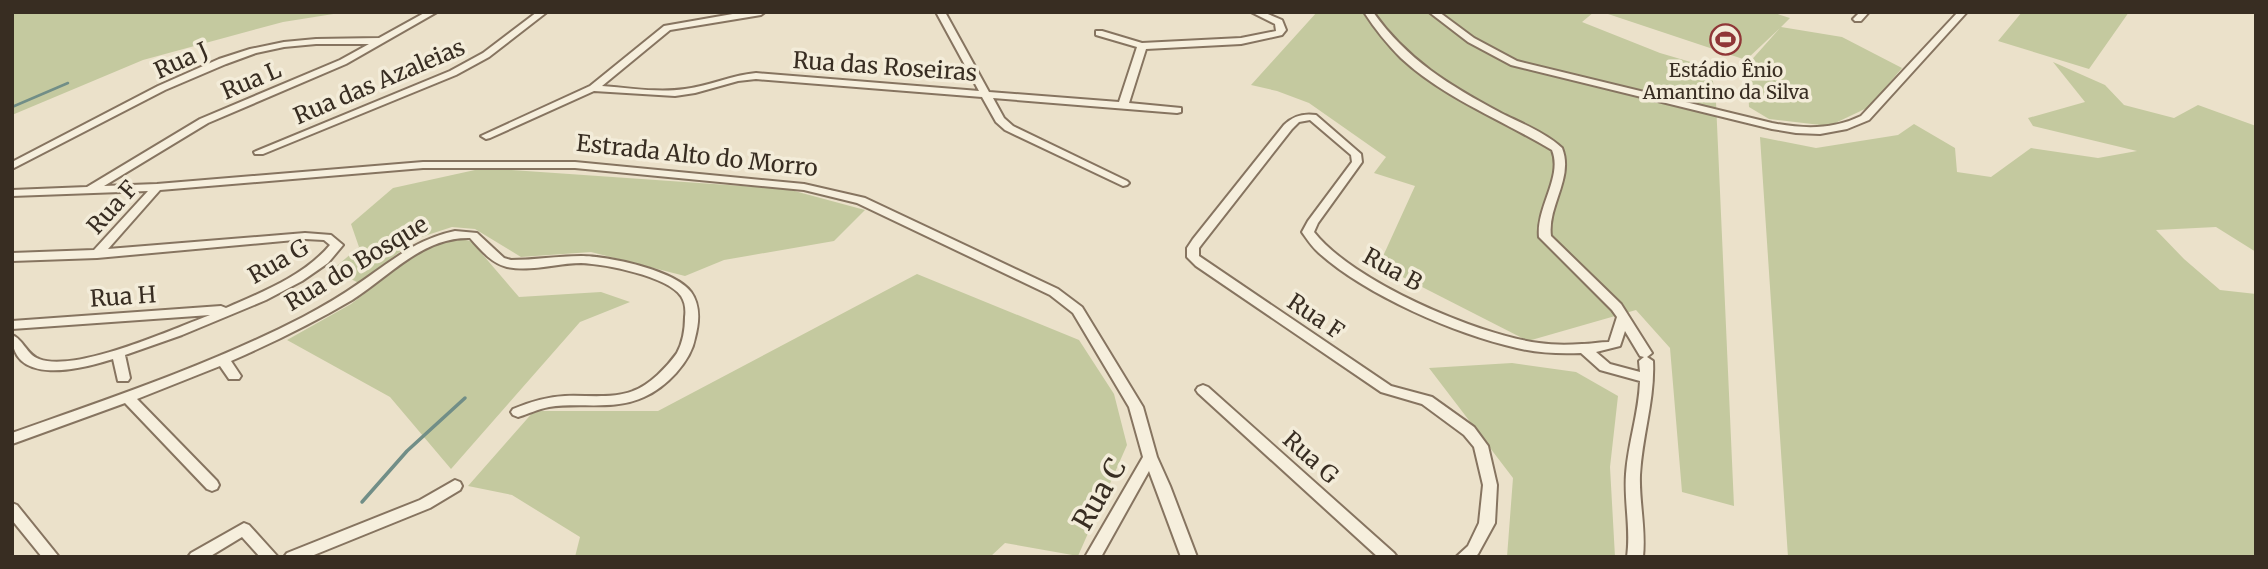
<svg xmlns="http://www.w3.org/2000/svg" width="2268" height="569" font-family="Merriweather,serif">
<rect width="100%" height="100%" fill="#ebe1ca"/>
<path fill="#c4c99f" d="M 12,12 L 346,12 L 283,22 L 143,60 L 12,115 Z
M 1317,12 L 1594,12 L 1582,22 L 1660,53 L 1711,68 L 1716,102 L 1734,506 L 1682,492 L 1670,348 L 1636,310 L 1528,341 L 1379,265 L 1415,186 L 1374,173 L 1386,157 L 1309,103 L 1277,91 L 1251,85 Z
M 1771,12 L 1790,18 L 1781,27 L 1842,37 L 1902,68 L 1869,107 L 1829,126 L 1769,119 L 1749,107 L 1747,65 L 1780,28 L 1746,60 L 1605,13 Z
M 2022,12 L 2129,12 L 2089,69 L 1998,41 Z
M 2053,62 L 2105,85 L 2124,105 L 2174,118 L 2198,105 L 2256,126 L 2256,252 L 2216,227 L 2156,230 L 2184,259 L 2220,290 L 2256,294 L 2256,557 L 1788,557 L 1760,137 L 1816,148 L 1898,135 L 1914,124 L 1955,148 L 1957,172 L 1991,177 L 2031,148 L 2098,158 L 2137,151 L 2033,126 L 2028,118 L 2085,102 Z
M 484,168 L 787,189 L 865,210 L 834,241 L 724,260 L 685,276 L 591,252 L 521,257 L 475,229 L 452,227 L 418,238 L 359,283 L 332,270 L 359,247 L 351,224 L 393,188 Z
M 449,237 L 471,241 L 519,297 L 601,292 L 630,302 L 580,322 L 451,469 L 390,397 L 287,340 L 351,304 L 423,249 Z
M 917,274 L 1079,340 L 1114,394 L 1127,445 L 1078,556 L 1005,543 L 990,557 L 575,557 L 580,537 L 512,495 L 468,486 L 534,411 L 658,411 Z
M 1512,363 L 1576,372 L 1618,396 L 1610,467 L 1615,557 L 1507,557 L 1513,478 L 1429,368 Z"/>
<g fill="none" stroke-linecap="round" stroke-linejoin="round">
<path stroke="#718e87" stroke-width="2.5" d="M 12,107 L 68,83"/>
<path stroke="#718e87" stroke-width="3.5" d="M 362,502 L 407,451 L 465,398"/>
<defs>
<path id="minor" d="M 426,12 L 437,12 L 346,64 L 208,123 L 104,186 L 157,184 L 423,162 L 575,162 L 804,184 L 865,198 L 1058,289 L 1082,307 L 1143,407 L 1157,457 L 1170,486 L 1197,557 L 1181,557 L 1149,471 L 1101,557 L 1085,557 L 1143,457 L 1129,407 L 1073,313 L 1050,295 L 857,203 L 804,190 L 575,168 L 423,168 L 160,190 L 108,249 L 305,233 L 331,235 L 343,245 L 328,263 L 302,281 L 266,300 L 182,335 L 125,355 L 130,378 L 128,381 L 118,381 L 113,359 C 81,369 12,387 12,335 C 23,339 27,355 39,359 C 76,373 173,329 210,315 L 12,329 L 12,321 L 221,306 L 226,308 C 262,292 304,276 330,245 L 324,240 L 305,239 L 97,258 L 12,261 L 12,253 L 94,250 L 148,191 L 12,196 L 12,190 L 87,187 L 200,119 L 340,60 L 369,44 L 316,44 L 284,47 L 256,53 L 226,64 L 165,90 L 12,169 L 12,162 L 158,86 L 219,59 L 250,49 L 284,42 L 316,39 L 379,38 Z
M 537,12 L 547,12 L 489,57 L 456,75 L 263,154 L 255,154 L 254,152 L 450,71 L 483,53 Z
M 744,12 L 765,12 L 761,15 L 670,30 L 602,86 C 630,88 658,93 685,89 C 710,86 731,75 756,73 L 979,91 L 936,12 L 945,12 L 989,92 L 1119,102 L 1137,47 L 1096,35 L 1096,31 L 1102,31 L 1142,43 L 1241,38 L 1276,31 L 1275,24 L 1251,12 L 1263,12 L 1282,20 L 1286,30 L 1282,35 L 1241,44 L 1146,49 L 1129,103 L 1181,108 L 1181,112 L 1177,113 L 993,98 L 1004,118 L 1013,126 L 1127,181 L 1129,183 L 1127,185 L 1123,186 L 1005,130 L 996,122 L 982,97 L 756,79 L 738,81 L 695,93 L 675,96 L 594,91 L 490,138 L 486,139 L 481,136 L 590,86 L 664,26 Z
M 1364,12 L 1373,12 C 1407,60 1449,85 1501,113 C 1521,123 1546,133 1562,148 C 1574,178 1547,206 1551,236 L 1621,304 L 1652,353 L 1647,357 L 1653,361 C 1655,399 1642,436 1640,475 C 1639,502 1646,529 1643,557 L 1627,557 C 1631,529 1624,502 1626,474 C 1628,443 1639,413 1640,381 L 1600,370 L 1581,353 C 1560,354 1538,353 1517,348 C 1455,334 1366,295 1319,253 C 1312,247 1307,239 1302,232 L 1308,221 L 1352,162 L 1351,155 L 1310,120 L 1299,122 L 1292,129 L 1202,244 L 1199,248 L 1199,256 L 1391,386 L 1432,397 L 1474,427 L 1488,446 L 1497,485 L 1495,523 L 1478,554 L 1475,557 L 1456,557 L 1468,546 L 1479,523 L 1483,485 L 1474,447 L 1464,435 L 1422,404 L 1381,392 L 1196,266 L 1187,257 L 1187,248 L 1193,239 L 1284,125 C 1293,116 1303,113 1316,115 L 1361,154 L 1362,162 L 1318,223 L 1314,232 C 1352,281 1477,335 1539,343 C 1553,345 1567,345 1582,344 C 1591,344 1600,342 1609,342 L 1617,317 L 1612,310 L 1539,237 C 1536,207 1563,177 1552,150 C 1502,120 1444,98 1401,58 C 1387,44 1375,29 1364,12 ZM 1625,331 L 1640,356 L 1644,357 L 1639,361 L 1640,372 L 1610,364 L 1596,352 L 1620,346 Z
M 1429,12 L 1439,12 L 1474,38 L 1517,61 L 1772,123 C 1803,129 1832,130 1861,116 L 1958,12 L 1967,12 L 1869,120 L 1847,129 L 1820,134 L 1796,133 L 1772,129 L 1511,65 L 1468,42 Z
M 1860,12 L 1869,12 L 1861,21 L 1855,21 L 1853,19 Z
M 455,231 L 477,233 L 504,258 L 511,260 C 535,260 557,256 581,256 C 607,256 675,270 691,292 C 701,306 699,323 695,338 C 691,362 665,388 644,397 C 614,411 580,402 549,407 C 538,409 528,414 518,417 L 513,415 L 511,412 L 513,409 C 530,402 546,397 565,396 C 587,395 612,399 633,391 C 650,385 667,367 677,353 C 683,342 685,329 685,317 C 686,310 685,302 681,296 C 667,276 605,264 581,263 C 558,263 531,272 507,267 C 491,263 481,250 470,238 C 422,237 390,276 352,300 C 313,323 272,343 231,361 L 241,376 L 239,379 L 229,379 L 220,366 L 137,399 L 217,481 L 219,485 L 217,489 L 212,491 L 207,489 L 125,403 L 12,444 L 12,433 C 111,398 210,365 303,317 C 322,307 341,296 358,284 C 392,261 414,240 455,231 Z
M 1203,385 L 1208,387 L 1394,553 L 1397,557 L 1378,557 L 1198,393 L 1196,390 L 1198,387 Z
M 455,480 L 460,482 L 462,486 L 460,490 L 430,508 L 309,557 L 284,557 L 287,553 L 420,500 Z
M 12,503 L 17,505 L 59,557 L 42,557 L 12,520 Z
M 244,523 L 249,525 L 278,557 L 260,557 L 242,537 L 209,557 L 188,557 L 191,553 Z"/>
</defs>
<use href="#minor" stroke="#867460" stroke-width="4"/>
<use href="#minor" fill="#f6efdd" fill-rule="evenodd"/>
</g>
<defs>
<symbol id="stadium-ring" viewBox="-11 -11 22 22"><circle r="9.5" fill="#f3ecd9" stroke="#903637" stroke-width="1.5"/><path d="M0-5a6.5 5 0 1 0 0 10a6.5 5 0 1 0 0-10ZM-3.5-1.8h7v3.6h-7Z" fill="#903637"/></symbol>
</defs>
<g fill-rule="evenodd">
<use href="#stadium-ring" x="1708" y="22" width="35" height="35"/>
</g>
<g text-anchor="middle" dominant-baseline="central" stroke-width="7" stroke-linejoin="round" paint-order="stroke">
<g font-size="19" fill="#382d22" stroke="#f3ecd9">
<text x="1726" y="70">Estádio Ênio<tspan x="1726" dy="22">Amantino da Silva</tspan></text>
</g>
<g font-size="23" fill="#382d22" stroke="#f3ecd9">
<text transform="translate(181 60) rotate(-24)">Rua J</text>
<text transform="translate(885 66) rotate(4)">Rua das Roseiras</text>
<text transform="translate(251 80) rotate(-23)">Rua L</text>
<text transform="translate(379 81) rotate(-23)">Rua das Azaleias</text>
<text transform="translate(697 155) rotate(6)">Estrada Alto do Morro</text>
<text transform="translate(112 207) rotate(-48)">Rua F</text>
<text transform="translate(278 261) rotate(-30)">Rua G</text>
<text transform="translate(356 263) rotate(-31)">Rua do Bosque</text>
<text transform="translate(1393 269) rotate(29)">Rua B</text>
<text transform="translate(123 296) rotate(-4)">Rua H</text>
<text transform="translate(1316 316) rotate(34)">Rua F</text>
<text transform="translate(1311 457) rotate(42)">Rua G</text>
</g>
<g font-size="28" fill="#382d22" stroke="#f3ecd9">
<text transform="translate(1099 494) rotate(-60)">Rua C</text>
</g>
</g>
<rect width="2268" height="569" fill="none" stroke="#382d22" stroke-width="28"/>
</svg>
